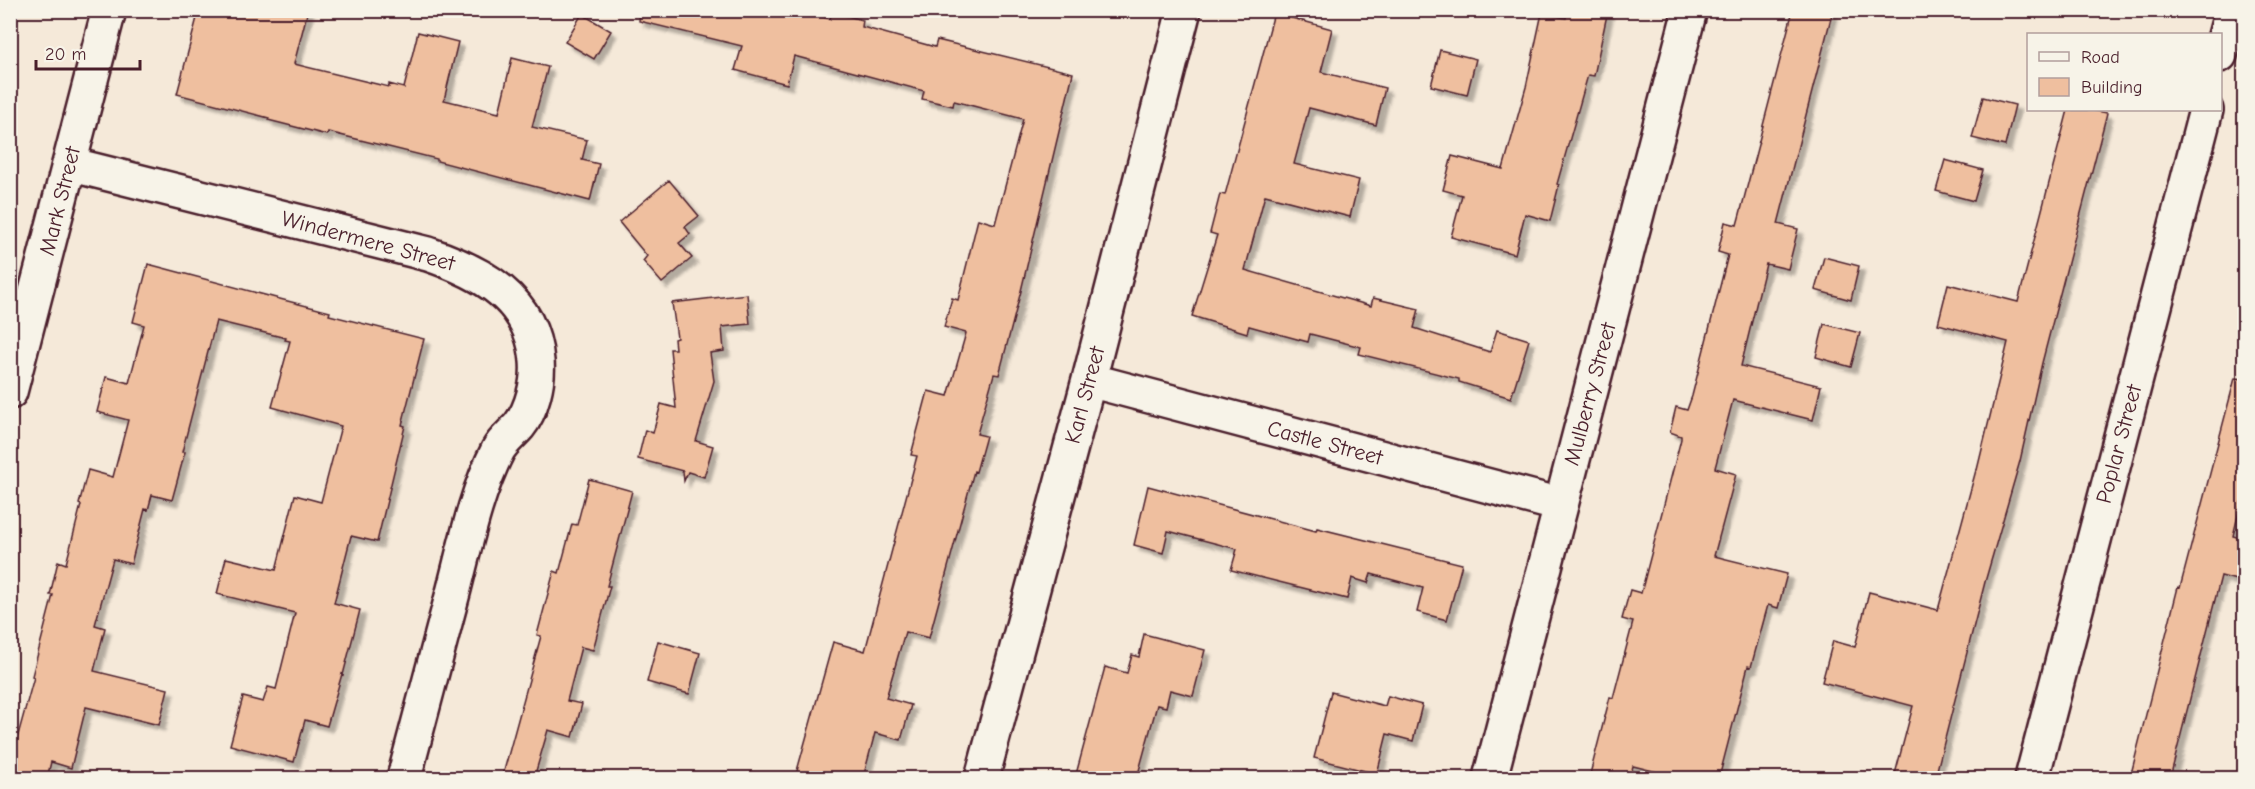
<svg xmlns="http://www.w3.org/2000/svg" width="2255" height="789" font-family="'Comic Neue',sans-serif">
<defs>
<filter id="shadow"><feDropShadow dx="5.5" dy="5.5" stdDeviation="1.5" flood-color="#0004"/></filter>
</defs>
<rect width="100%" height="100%" fill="#f5e9d9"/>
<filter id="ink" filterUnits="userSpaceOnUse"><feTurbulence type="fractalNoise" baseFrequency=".0167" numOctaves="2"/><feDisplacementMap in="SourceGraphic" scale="12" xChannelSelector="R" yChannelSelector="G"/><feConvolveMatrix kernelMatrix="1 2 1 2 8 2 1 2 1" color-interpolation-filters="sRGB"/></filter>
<g filter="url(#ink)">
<path fill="#efbf9f" stroke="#4a1f2b" stroke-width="1.5" filter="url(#shadow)" d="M 199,10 L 308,10 L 294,64 L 389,87 L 389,84 L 404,88 L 418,32 L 458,42 L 444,100 L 499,113 L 512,58 L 548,67 L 532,127 L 587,140 L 582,160 L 599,164 L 590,201 L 437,161 L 437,159 L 328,132 L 327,135 L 268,120 L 269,118 L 177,94 Z
M 640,10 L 798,10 L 830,19 L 832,12 L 863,20 L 862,27 L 935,47 L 937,40 L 1073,73 L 1021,291 L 999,375 L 994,374 L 977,434 L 986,436 L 976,472 L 974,471 L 929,638 L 905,632 L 886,698 L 911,705 L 901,740 L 875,733 L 863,778 L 795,778 L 833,642 L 865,651 L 917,456 L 911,455 L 928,391 L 948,396 L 966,333 L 944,327 L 952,298 L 958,300 L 978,219 L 995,224 L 1023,119 L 954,101 L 953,106 L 922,99 L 924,91 L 794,56 L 787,84 L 735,70 L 742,46 L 639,21 Z
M 1568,10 L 1608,10 L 1594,76 L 1588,75 L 1557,184 L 1559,185 L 1550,221 L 1525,214 L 1515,254 L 1451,237 L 1462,195 L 1443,190 L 1452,156 L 1503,169 L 1526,87 L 1542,13 L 1566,18 Z
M 1793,10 L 1833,10 L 1778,224 L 1798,229 L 1788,269 L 1766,264 L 1741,366 L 1821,386 L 1813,420 L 1733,400 L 1715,468 L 1736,474 L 1714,556 L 1787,574 L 1778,608 L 1768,605 L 1751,667 L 1748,666 L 1719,778 L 1681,778 L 1633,766 L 1630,778 L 1589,778 L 1610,697 L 1613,698 L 1633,622 L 1622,619 L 1630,590 L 1641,593 L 1681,439 L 1681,436 L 1670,432 L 1676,407 L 1687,410 L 1692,396 L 1728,255 L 1718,252 L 1725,222 L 1737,225 L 1740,214 Z
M 1274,13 L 1332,29 L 1321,72 L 1385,88 L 1376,125 L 1309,108 L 1294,164 L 1359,180 L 1350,217 L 1265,195 L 1245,270 L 1371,306 L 1373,298 L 1419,309 L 1414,328 L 1490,352 L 1497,330 L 1529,340 L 1511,398 L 1459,382 L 1459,379 L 1359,354 L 1361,347 L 1310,334 L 1308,342 L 1249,326 L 1247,333 L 1192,316 L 1217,235 L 1210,233 L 1220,194 L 1225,195 Z
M 582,14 L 611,31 L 594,59 L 565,42 Z
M 1440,50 L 1476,59 L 1467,95 L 1431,86 Z
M 1983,97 L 2015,105 L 2005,146 L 1972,138 Z
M 2068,110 L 2092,110 L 2107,113 L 2042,363 L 2020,461 L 1985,582 L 1935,778 L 1894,778 L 1913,706 L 1822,682 L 1833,641 L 1855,647 L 1869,592 L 1938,610 L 1976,470 L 1977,470 L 2008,342 L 1938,324 L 1948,284 L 2018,302 Z
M 1945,160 L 1983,170 L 1974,201 L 1936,191 Z
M 669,180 L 699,216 L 685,227 L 690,234 L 679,243 L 692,258 L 662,283 L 643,261 L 647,256 L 619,222 Z
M 1824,257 L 1859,266 L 1851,300 L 1815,290 Z
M 148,264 L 276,298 L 330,312 L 329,315 L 424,339 L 402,425 L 405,426 L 377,542 L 351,536 L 334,603 L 360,610 L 343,675 L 342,674 L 327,726 L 305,720 L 294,762 L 230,745 L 243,697 L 263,702 L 268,687 L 276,689 L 295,613 L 217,594 L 226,558 L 276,570 L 295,495 L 321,502 L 341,426 L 272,407 L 290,341 L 285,340 L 286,338 L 216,321 L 182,452 L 185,452 L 172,500 L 152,495 L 148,510 L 145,509 L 131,564 L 113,559 L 95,625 L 105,628 L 94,671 L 168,689 L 159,725 L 86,707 L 71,768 L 51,762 L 47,778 L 10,769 L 10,764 L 34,677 L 32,676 L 53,595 L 50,595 L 58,561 L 66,564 L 81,505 L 79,504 L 88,470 L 113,477 L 128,420 L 97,412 L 106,377 L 129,383 L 144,325 L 133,322 Z
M 747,294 L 750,324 L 722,327 L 724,351 L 710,353 L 714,381 L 696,441 L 713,446 L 704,477 L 688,472 L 684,481 L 683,471 L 638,459 L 645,430 L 653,433 L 661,404 L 676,408 L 670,349 L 675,349 L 674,339 L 677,338 L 672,303 Z
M 1824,324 L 1860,333 L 1851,367 L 1816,357 Z
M 2235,378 L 2244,379 L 2244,491 L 2233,536 L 2244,539 L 2244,582 L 2221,576 L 2170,778 L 2130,778 L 2178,587 L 2180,588 Z
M 589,479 L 632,491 L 607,586 L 610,586 L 593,650 L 581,647 L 567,701 L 582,704 L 573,737 L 548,730 L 534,778 L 502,778 L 541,636 L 537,635 L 554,571 L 559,573 L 572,524 L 577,525 Z
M 1148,486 L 1316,531 L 1317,528 L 1462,564 L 1447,620 L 1417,612 L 1423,588 L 1371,574 L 1368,583 L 1352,578 L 1347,599 L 1231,570 L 1237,549 L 1168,531 L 1163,553 L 1134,545 Z
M 1144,634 L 1205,650 L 1193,696 L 1170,690 L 1166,707 L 1157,705 L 1137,778 L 1075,778 L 1105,667 L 1127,673 L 1132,655 L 1139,657 Z
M 658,641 L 700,653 L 689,694 L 647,682 Z
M 1331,692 L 1385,706 L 1388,696 L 1422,705 L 1413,741 L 1387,734 L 1377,774 L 1314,758 Z"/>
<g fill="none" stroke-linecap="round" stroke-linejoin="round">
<defs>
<path id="minor" d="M 2220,55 L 2232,10
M 69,164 L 428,254 C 481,272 532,298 537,361 C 539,381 532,410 519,426 C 512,434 503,441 498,450 C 476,493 466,542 454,589 C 437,652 421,715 404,778
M 1089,380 L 1561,505
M 10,392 L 109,10
M 982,778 L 1089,380 L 1184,10
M 1490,778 L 1690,10
M 2032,778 L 2206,110"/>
</defs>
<use href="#minor" stroke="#4a1f2b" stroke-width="38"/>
<use href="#minor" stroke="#f7f3e8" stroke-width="33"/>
</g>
</g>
<g text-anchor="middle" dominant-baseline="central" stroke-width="4.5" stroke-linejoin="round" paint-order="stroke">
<g font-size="22" fill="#4a1f2b" stroke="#f7f3e8">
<text transform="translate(60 201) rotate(-76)">Mark Street</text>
<text transform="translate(368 241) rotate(15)">Windermere Street</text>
<text transform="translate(1590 394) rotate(-75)">Mulberry Street</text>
<text transform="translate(1085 395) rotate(-75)">Karl Street</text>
<text transform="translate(1325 443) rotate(15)">Castle Street</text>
<text transform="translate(2119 444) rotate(-75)">Poplar Street</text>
</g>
</g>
<rect width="2255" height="789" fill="none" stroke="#f7f3e8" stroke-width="36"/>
<rect x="18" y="18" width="2219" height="753" fill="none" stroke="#4a1f2b" stroke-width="2" filter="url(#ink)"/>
<rect x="2027" y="33" width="195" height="78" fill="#f7f3e8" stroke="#b29e9c" stroke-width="1.5"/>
<rect x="2039" y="52" width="30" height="9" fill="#f7f3e8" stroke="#b29e9c" stroke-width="1.5"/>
<text x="2081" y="63" font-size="18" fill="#4a1f2b">Road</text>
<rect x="2039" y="78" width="30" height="18" fill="#efbf9f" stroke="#b29e9c" stroke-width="1.5"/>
<text x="2081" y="93" font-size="18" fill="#4a1f2b">Building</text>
<path d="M36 60v9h104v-9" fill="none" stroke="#4a1f2b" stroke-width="3"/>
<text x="45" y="60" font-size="18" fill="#4a1f2b" stroke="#f7f3e8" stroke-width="4.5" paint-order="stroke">20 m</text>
</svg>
